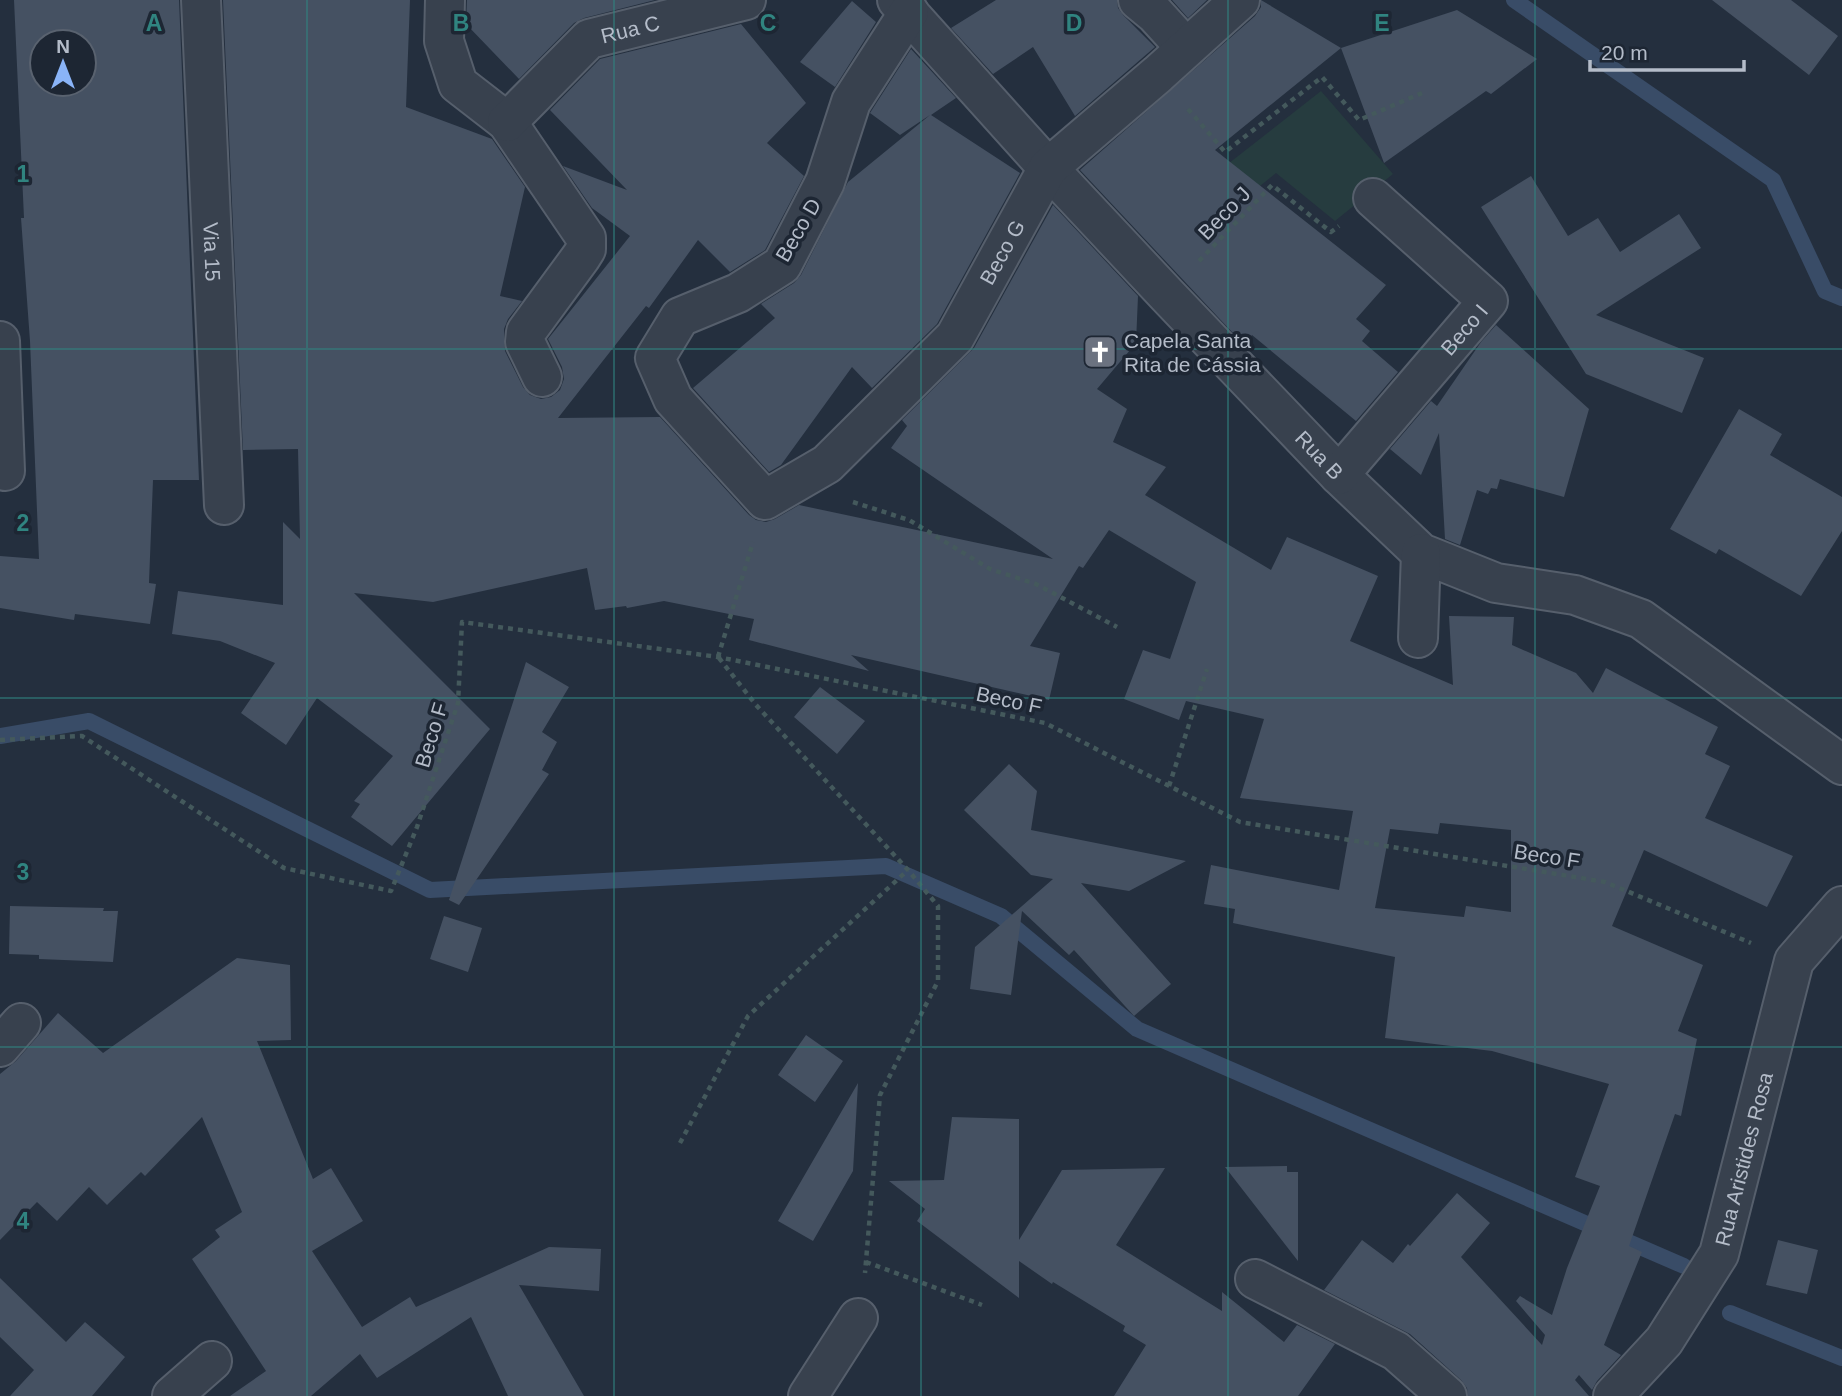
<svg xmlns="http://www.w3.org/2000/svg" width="1842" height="1396" font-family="Helvetica,sans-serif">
<rect width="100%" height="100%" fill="#242f3e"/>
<path fill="#263c3f" d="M 1321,91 L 1393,174 L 1335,221 L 1276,173 L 1249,195 L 1224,167 Z"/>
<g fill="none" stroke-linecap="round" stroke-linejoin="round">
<path stroke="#394c67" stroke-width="16" d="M 1514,0 L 1773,180 L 1825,291 L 1842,298
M 0,736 L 89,721 L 430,890 L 886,866 L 1001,916 L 1137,1029 L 1684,1266
M 1730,1313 L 1842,1358"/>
</g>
<path fill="#455162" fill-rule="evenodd" d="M 14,0 L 179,0 L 199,480 L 153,480 L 149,583 L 156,584 L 150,624 L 75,614 L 74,620 L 0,608 L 0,556 L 39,559 L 30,341 L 21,218 L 24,218 ZM 42,42 L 84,42 L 84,84 L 42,84 Z
M 223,0 L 410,0 L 406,107 L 492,139 L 525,187 L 500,296 L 522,301 L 508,319 L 504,329 L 505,351 L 523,387 L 530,395 L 541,399 L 551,397 L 560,390 L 564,379 L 562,367 L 548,339 L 630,236 L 592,208 L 563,166 L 627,190 L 550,110 L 600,59 L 741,24 L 806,103 L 767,143 L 804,176 L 765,250 L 730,272 L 698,240 L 649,308 L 646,306 L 558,418 L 660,417 L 749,515 L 756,520 L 766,522 L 775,519 L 799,505 L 1053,559 L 891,448 L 907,426 L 902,420 L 974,348 L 1053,205 L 1138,296 L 1136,343 L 1097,389 L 1127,409 L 1113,442 L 1166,467 L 1145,495 L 1271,570 L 1287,537 L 1378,576 L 1350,641 L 1453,685 L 1449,616 L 1514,617 L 1512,645 L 1576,673 L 1593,693 L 1606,668 L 1718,727 L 1705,754 L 1730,766 L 1705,818 L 1793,856 L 1767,907 L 1644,850 L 1612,926 L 1703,965 L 1678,1031 L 1697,1039 L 1681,1116 L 1675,1114 L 1629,1246 L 1642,1252 L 1604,1345 L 1621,1355 L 1597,1381 L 1592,1390 L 1579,1375 L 1575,1380 L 1589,1396 L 1468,1396 L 1467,1388 L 1461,1380 L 1410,1334 L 1324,1290 L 1362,1240 L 1393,1263 L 1408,1244 L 1410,1246 L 1457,1193 L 1490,1223 L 1461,1257 L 1542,1345 L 1545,1335 L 1516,1301 L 1520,1296 L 1552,1315 L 1567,1268 L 1600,1186 L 1575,1177 L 1609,1084 L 1492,1051 L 1385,1038 L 1395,957 L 1233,923 L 1235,909 L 1204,904 L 1211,865 L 1339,890 L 1353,811 L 1240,798 L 1264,719 L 1186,701 L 1179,720 L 1124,699 L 1143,650 L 1170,659 L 1196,582 L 1109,530 L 1083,568 L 1079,566 L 1030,646 L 1060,653 L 1049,700 L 851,655 L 869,671 L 749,640 L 754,619 L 664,601 L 627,608 L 626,606 L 595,610 L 587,568 L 433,602 L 354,593 L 490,729 L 392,846 L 351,817 L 360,804 L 354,801 L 393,756 L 317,698 L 286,745 L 241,713 L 275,663 L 220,641 L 172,634 L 178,591 L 283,605 L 283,522 L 300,539 L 298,449 L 243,450 ZM 1440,823 L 1511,830 L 1511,912 L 1466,906 L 1464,917 L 1375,908 L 1390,829 L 1438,834 Z
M 467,0 L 655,0 L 584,18 L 574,23 L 519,79 L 466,24 Z
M 996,0 L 1117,0 L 1118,8 L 1124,16 L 1155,47 L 1075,116 L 1033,47 L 993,74 L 951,28 Z
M 1172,0 L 1207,0 L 1188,18 Z
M 1261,0 L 1341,48 L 1215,150 L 1386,285 L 1356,319 L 1370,331 L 1362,341 L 1398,372 L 1356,421 L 1252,335 L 1246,343 L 1232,332 L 1080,170 L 1255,16 L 1261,7 Z
M 1712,0 L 1791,0 L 1838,36 L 1809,75 Z
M 852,1 L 876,22 L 835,87 L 800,62 Z
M 1457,10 L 1537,59 L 1491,94 L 1486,91 L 1384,163 L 1341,48 Z
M 911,49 L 956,98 L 931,115 L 1020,173 L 937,324 L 872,388 L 852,367 L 781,465 L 769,472 L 693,388 L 775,318 L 761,304 L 794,283 L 801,275 L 848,182 L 930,115 L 900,135 L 870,113 Z
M 1531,176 L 1568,236 L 1598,218 L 1620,252 L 1679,214 L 1701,248 L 1596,315 L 1704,358 L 1682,413 L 1586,374 L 1481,207 Z
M 1496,325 L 1589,409 L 1564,497 L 1500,479 L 1497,489 L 1491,488 L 1488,494 L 1477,490 L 1460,545 L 1445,539 L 1439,433 L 1421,475 L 1390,449 L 1431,401 L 1437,406 L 1481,342 Z
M 1739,409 L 1782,434 L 1770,455 L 1842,497 L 1842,531 L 1801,596 L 1719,549 L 1716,554 L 1670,529 Z
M 526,662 L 569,687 L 542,732 L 557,742 L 542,770 L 549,774 L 459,905 L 449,900 Z
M 820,687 L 865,721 L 837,754 L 794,717 Z
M 1009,764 L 1037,791 L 1031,830 L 1186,861 L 1129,891 L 1081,883 L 1171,984 L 1134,1016 L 1074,950 L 1069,955 L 1022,911 L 1011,995 L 970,989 L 975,947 L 1053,879 L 1031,875 L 964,810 Z
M 10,906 L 104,908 L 103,911 L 118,911 L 113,962 L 39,959 L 39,955 L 9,954 Z
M 444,916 L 482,928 L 468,972 L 430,959 Z
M 237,958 L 290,965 L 291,1040 L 257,1041 L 313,1179 L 331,1168 L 363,1221 L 312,1251 L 362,1327 L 410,1297 L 416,1307 L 549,1247 L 601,1249 L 599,1291 L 519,1285 L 584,1396 L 508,1396 L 471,1317 L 377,1378 L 360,1354 L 311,1396 L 230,1396 L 266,1371 L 192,1259 L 220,1237 L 215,1230 L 242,1212 L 202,1117 L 145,1176 L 141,1172 L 107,1205 L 89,1187 L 57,1221 L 37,1202 L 0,1240 L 0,1074 L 16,1061 L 58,1013 L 103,1053 Z
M 806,1035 L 843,1061 L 815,1102 L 778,1075 Z
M 858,1083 L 853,1171 L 813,1241 L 778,1221 Z
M 952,1117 L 1019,1119 L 1019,1240 L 1062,1170 L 1165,1168 L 1116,1245 L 1222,1311 L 1222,1292 L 1284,1342 L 1297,1325 L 1335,1344 L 1298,1396 L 1114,1396 L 1146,1345 L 1123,1331 L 1125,1326 L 1053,1282 L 1052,1284 L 1019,1261 L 1019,1298 L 917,1221 L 925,1209 L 889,1181 L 944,1180 Z
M 1287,1166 L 1287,1172 L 1298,1172 L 1298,1261 L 1225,1167 Z
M 1778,1240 L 1818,1250 L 1807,1294 L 1766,1285 Z
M 0,1278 L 66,1342 L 85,1322 L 125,1357 L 92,1396 L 10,1396 L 34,1370 L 0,1337 Z"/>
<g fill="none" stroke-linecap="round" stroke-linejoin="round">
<defs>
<g id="minor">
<path id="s1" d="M 201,0 L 224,505"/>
<path d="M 445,0 L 444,41 L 458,84 L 507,122 L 586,238 L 586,249 L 581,257 L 526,332 L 525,342 L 542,377"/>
<path id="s2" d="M 897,0 L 1048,168 L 1167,295 L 1339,475 L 1421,553 L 1496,583 L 1575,595 L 1641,619 L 1842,765"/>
<path d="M 1138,0 L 1155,14 L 1186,48"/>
<path id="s3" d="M 909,12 L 851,102 L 825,182 L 782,265 L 738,293 L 680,317 L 655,358 L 673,399 L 765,500 L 827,464 L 955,337 L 1048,168 L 1158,74 L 1240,0"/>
<path id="s4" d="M 507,122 L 589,39 L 746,0"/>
<path d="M 0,341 L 5,471"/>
<path id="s5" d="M 1339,475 L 1488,301 L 1373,198"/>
<path d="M 1418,638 L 1421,553"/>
<path d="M 0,1047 L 21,1023"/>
<path d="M 1255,1279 L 1396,1351 L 1447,1396"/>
<path d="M 172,1396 L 212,1361"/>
<path d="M 808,1396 L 858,1318"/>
<path id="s6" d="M 1613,1396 L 1664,1341 L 1719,1254 L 1794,961 L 1842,906"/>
</g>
</defs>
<use href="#minor" stroke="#565f6c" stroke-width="42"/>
<path stroke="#44595c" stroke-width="4.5" stroke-dasharray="5 5" stroke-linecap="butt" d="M 1188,109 L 1225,152 L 1322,77 L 1359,120 L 1422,93
M 1199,261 L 1272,185 L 1331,232 L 1339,226
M 853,502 L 909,520 L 990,569 L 1036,584 L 1117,627
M 718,657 L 753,542
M 719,658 L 756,705 L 908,870 L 938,906 L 938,981 L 880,1095 L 865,1273
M 0,740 L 82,736 L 284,868 L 391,891 L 417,827 L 458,703 L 462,622 L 718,657 L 1045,723 L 1240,822 L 1605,882 L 1751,943
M 1169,786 L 1207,669
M 680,1143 L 748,1016 L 908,870
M 866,1262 L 982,1305"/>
<use href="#minor" stroke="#38414e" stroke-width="38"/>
</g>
<path fill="none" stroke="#308480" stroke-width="2" stroke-opacity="0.55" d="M 307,0 L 307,1396M 614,0 L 614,1396M 921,0 L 921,1396M 1228,0 L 1228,1396M 1535,0 L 1535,1396M 0,349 L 1842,349M 0,698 L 1842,698M 0,1047 L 1842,1047"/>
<defs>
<symbol id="church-square" viewBox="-11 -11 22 22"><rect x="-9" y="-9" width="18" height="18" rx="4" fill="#6b7280" stroke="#1d2633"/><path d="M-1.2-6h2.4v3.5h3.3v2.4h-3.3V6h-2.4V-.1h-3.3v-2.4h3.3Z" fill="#fff"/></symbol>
</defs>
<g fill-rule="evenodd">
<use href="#church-square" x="1081" y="333" width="38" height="38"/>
</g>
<g text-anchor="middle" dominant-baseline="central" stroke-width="7" stroke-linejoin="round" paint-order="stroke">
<g font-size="21" fill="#b4bcc9" stroke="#1d2633">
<text stroke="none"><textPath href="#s4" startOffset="159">Rua C</textPath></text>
<text transform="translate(1224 213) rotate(-46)">Beco J</text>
<text transform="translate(798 230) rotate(-60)">Beco D</text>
<text stroke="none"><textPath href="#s3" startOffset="978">Beco G</textPath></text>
<text stroke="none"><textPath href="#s1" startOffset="252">Via 15</textPath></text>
<text stroke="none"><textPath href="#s5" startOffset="192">Beco I</textPath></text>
<text stroke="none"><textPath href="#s2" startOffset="621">Rua B</textPath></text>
<text transform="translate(1009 700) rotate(12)">Beco F</text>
<text transform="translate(431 735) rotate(-73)">Beco F</text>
<text transform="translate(1547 856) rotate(9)">Beco F</text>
<text stroke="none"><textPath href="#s6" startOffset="276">Rua Aristides Rosa</textPath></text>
</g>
<g font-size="21" fill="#b4bcc9" stroke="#1d2633" text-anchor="start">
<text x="1124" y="340">Capela Santa<tspan x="1124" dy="24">Rita de Cássia</tspan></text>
</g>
</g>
<g font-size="23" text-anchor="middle" font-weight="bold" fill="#308480" stroke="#1d2633" stroke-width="7" stroke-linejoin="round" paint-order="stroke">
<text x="154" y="31">A</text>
<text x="461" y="31">B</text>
<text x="768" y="31">C</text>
<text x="1074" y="31">D</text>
<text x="1382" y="31">E</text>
<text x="23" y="182">1</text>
<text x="23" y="531">2</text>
<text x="23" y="880">3</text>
<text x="23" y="1229">4</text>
</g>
<g transform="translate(63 63)"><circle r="33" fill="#1d2633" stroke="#59626f" stroke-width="2"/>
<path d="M0-5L12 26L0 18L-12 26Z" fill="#8ab4f8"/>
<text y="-10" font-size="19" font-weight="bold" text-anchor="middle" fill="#b4bcc9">N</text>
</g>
<path d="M1590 60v10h154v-10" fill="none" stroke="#b4bcc9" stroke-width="3.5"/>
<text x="1601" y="60" font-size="21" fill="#b4bcc9" stroke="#1d2633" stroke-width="5" paint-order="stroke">20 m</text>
</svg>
